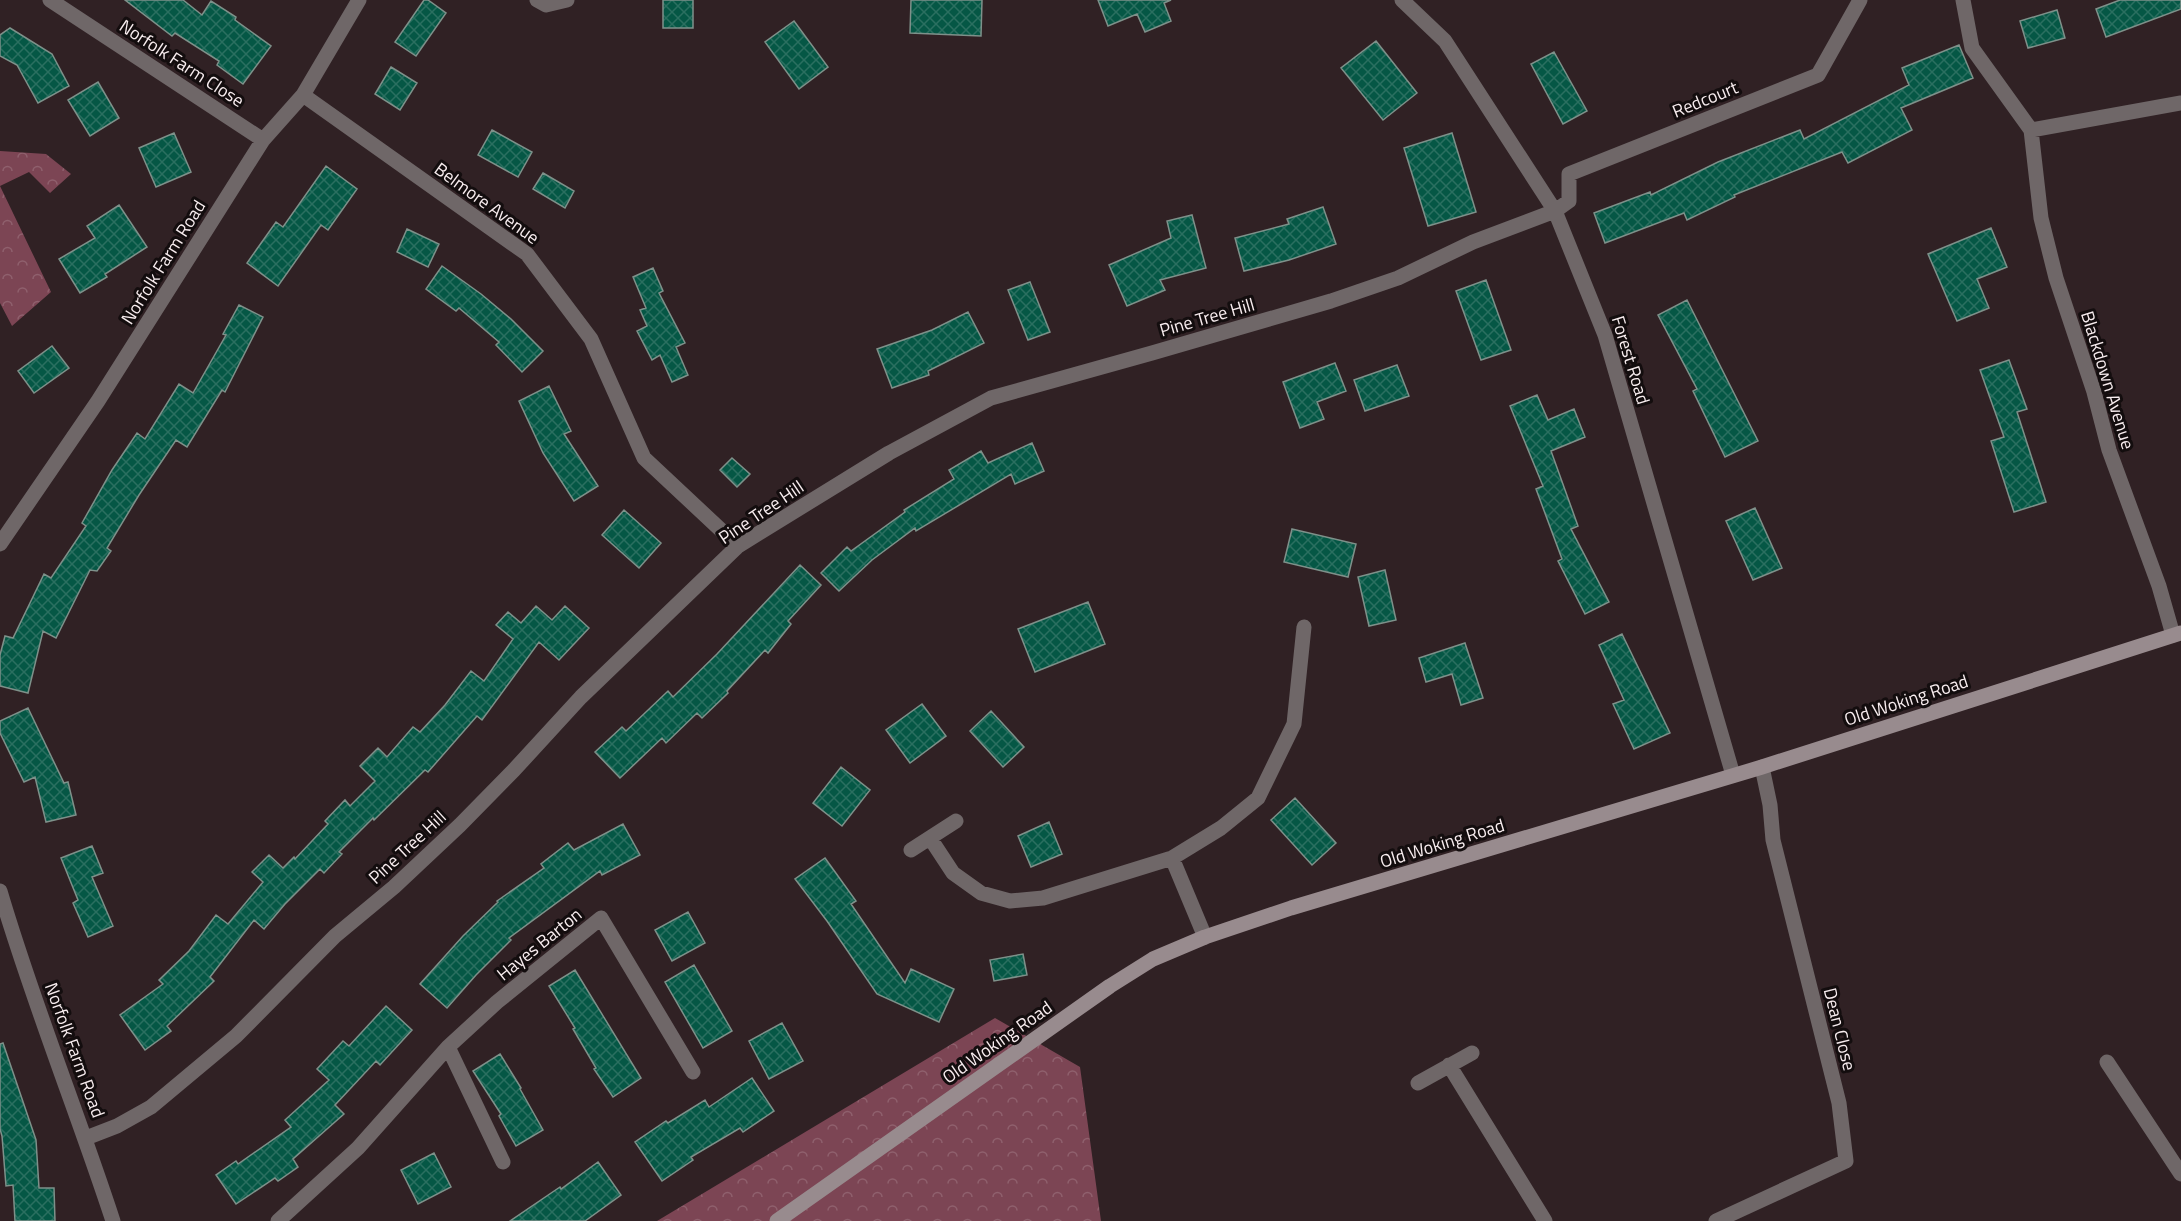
<svg xmlns="http://www.w3.org/2000/svg" width="2181" height="1221" font-family="'Titillium Web',sans-serif">
<defs>
<pattern id="forest-crowns" width="20" height="18" patternUnits="userSpaceOnUse" patternTransform="scale(1.5)"><rect width="20" height="18" fill="#7c4554"/><path d="M2 6a3 3 0 1 1 6 0M12 15a3 3 0 1 1 6 0" fill="none" stroke="#8f606d"/></pattern>
<pattern id="building-cross-hatch" width="8" height="8" patternUnits="userSpaceOnUse" patternTransform="scale(1.5)"><rect width="8" height="8" fill="#055745"/><path d="M0 0l8 8M0 8l8-8" fill="none" stroke="#2a6f60"/></pattern>
</defs>
<rect width="100%" height="100%" fill="#302124"/>
<path fill="url(#forest-crowns)" d="M 0,151 L 46,154 L 71,174 L 50,193 L 29,172 L 0,186 L 51,292 L 12,326 L 0,303 Z
M 995,1018 L 1080,1067 L 1101,1221 L 657,1221 Z"/>
<path fill="url(#building-cross-hatch)" stroke="#7e918a" stroke-width="1.5" d="M 125,0 L 183,0 L 202,15 L 211,1 L 236,17 L 235,20 L 271,46 L 243,84 L 217,65 L 219,61 L 175,33 L 172,36 Z
M 424,0 L 428,0 L 446,13 L 416,56 L 395,42 Z
M 663,0 L 693,0 L 693,28 L 663,28 Z
M 911,0 L 982,0 L 981,36 L 910,33 Z
M 1098,0 L 1171,0 L 1164,3 L 1171,21 L 1145,32 L 1137,14 L 1108,26 Z
M 2120,0 L 2181,0 L 2181,9 L 2106,37 L 2096,9 Z
M 2057,10 L 2065,38 L 2028,48 L 2020,21 Z
M 794,21 L 828,67 L 799,89 L 765,42 Z
M 10,28 L 52,54 L 69,86 L 38,103 L 17,65 L 0,56 L 0,35 Z
M 1376,41 L 1417,93 L 1383,120 L 1341,68 Z
M 1959,45 L 1973,78 L 1901,108 L 1912,130 L 1848,163 L 1842,152 L 1734,195 L 1735,197 L 1687,220 L 1684,213 L 1605,243 L 1594,213 L 1650,192 L 1651,195 L 1718,162 L 1800,130 L 1804,139 L 1909,85 L 1902,68 Z
M 1554,52 L 1587,111 L 1563,124 L 1531,64 Z
M 391,67 L 417,83 L 400,110 L 375,94 Z
M 98,82 L 119,118 L 90,136 L 68,100 Z
M 492,130 L 532,152 L 518,177 L 478,155 Z
M 174,133 L 191,172 L 156,187 L 139,148 Z
M 1452,133 L 1476,212 L 1428,226 L 1404,148 Z
M 326,166 L 357,189 L 328,230 L 321,225 L 278,286 L 247,263 L 276,222 L 283,227 Z
M 543,173 L 574,191 L 565,208 L 533,189 Z
M 119,205 L 147,247 L 105,274 L 107,277 L 80,293 L 59,259 L 95,238 L 87,226 Z
M 1323,207 L 1336,244 L 1289,260 L 1244,271 L 1235,238 L 1289,224 L 1287,219 Z
M 1192,215 L 1206,268 L 1160,280 L 1165,290 L 1127,306 L 1109,265 L 1171,238 L 1167,221 Z
M 1991,228 L 2007,267 L 1977,279 L 1989,308 L 1957,321 L 1928,254 Z
M 407,229 L 439,244 L 428,267 L 397,252 Z
M 442,266 L 481,294 L 511,319 L 543,351 L 522,372 L 496,345 L 499,342 L 459,308 L 456,311 L 426,289 Z
M 653,268 L 663,291 L 659,293 L 685,343 L 676,347 L 688,375 L 672,382 L 660,355 L 652,360 L 637,331 L 647,326 L 640,310 L 646,308 L 633,277 Z
M 1486,280 L 1511,350 L 1481,360 L 1456,291 Z
M 1030,282 L 1050,332 L 1028,340 L 1008,290 Z
M 1687,300 L 1758,441 L 1725,457 L 1693,391 L 1697,389 L 1658,315 Z
M 239,305 L 263,317 L 225,392 L 222,390 L 187,447 L 176,440 L 139,495 L 107,548 L 111,551 L 97,571 L 90,570 L 56,638 L 43,631 L 28,693 L 0,686 L 0,655 L 5,636 L 13,638 L 44,574 L 51,578 L 86,526 L 82,523 L 112,470 L 137,433 L 145,439 L 179,384 L 193,393 L 226,335 L 223,334 Z
M 968,312 L 984,343 L 928,371 L 929,375 L 892,388 L 877,349 L 932,330 Z
M 52,346 L 69,368 L 34,393 L 18,371 Z
M 2009,360 L 2027,409 L 2017,412 L 2046,502 L 2014,512 L 1991,441 L 2004,437 L 1980,370 Z
M 1335,363 L 1346,391 L 1317,402 L 1324,419 L 1300,428 L 1283,382 Z
M 1397,365 L 1409,396 L 1365,411 L 1354,380 Z
M 549,386 L 571,431 L 564,434 L 598,486 L 574,501 L 543,453 L 519,401 Z
M 1537,395 L 1548,420 L 1574,409 L 1585,437 L 1551,451 L 1578,526 L 1571,529 L 1609,602 L 1585,614 L 1558,561 L 1562,559 L 1536,489 L 1543,486 L 1510,406 Z
M 1032,443 L 1044,471 L 1015,484 L 1011,474 L 916,531 L 915,528 L 872,560 L 839,591 L 821,573 L 847,547 L 851,551 L 905,512 L 904,510 L 954,479 L 949,470 L 981,451 L 988,463 Z
M 732,458 L 750,474 L 737,487 L 720,470 Z
M 1755,508 L 1782,568 L 1753,580 L 1726,521 Z
M 624,510 L 661,543 L 639,568 L 602,535 Z
M 1292,529 L 1356,544 L 1348,577 L 1284,562 Z
M 800,565 L 821,585 L 788,621 L 791,624 L 768,653 L 765,650 L 727,691 L 728,693 L 702,718 L 697,713 L 666,743 L 662,738 L 620,778 L 595,752 L 622,727 L 626,731 L 668,691 L 673,697 L 717,654 Z
M 1385,570 L 1396,620 L 1369,626 L 1358,577 Z
M 1088,602 L 1105,644 L 1035,672 L 1018,629 Z
M 536,606 L 552,620 L 565,606 L 589,628 L 559,660 L 539,642 L 482,720 L 477,716 L 428,772 L 425,770 L 374,820 L 373,818 L 339,852 L 342,854 L 324,873 L 320,869 L 285,904 L 264,929 L 254,920 L 210,977 L 214,981 L 167,1026 L 171,1031 L 145,1050 L 120,1015 L 163,984 L 159,980 L 189,951 L 216,915 L 228,924 L 263,882 L 252,872 L 269,855 L 283,868 L 294,857 L 295,859 L 328,824 L 325,821 L 345,800 L 350,806 L 375,781 L 360,766 L 378,748 L 387,757 L 413,727 L 420,732 L 445,705 L 471,671 L 484,681 L 513,639 L 496,625 L 508,612 L 521,623 Z
M 1622,634 L 1670,733 L 1634,749 L 1613,704 L 1624,700 L 1599,645 Z
M 1465,643 L 1483,698 L 1461,705 L 1452,674 L 1426,682 L 1419,658 Z
M 922,704 L 946,736 L 910,763 L 886,730 Z
M 28,708 L 64,783 L 68,782 L 76,815 L 46,822 L 35,777 L 24,782 L 0,733 L 0,721 Z
M 991,711 L 1024,747 L 1003,767 L 970,731 Z
M 841,767 L 870,790 L 842,826 L 813,803 Z
M 1295,798 L 1336,843 L 1312,865 L 1271,820 Z
M 1049,822 L 1062,854 L 1031,867 L 1018,836 Z
M 623,824 L 640,855 L 602,875 L 600,871 L 509,938 L 511,940 L 476,975 L 447,1008 L 420,984 L 463,936 L 498,902 L 497,901 L 544,868 L 541,864 L 568,843 L 574,850 Z
M 92,846 L 103,873 L 92,877 L 113,926 L 88,937 L 73,903 L 78,900 L 61,858 Z
M 825,858 L 856,901 L 851,904 L 905,983 L 911,969 L 954,989 L 939,1022 L 877,994 L 827,921 L 795,879 Z
M 688,912 L 705,943 L 672,961 L 655,930 Z
M 1023,954 L 1027,975 L 994,981 L 990,960 Z
M 694,965 L 732,1031 L 703,1048 L 665,982 Z
M 575,970 L 641,1078 L 613,1097 L 594,1069 L 596,1068 L 573,1029 L 575,1028 L 549,986 Z
M 386,1006 L 412,1030 L 380,1065 L 376,1061 L 335,1105 L 344,1114 L 293,1159 L 298,1167 L 278,1181 L 275,1178 L 236,1204 L 216,1175 L 236,1161 L 238,1164 L 291,1127 L 285,1120 L 329,1080 L 317,1069 L 343,1041 L 349,1046 Z
M 782,1023 L 803,1061 L 769,1079 L 749,1041 Z
M 3,1043 L 36,1140 L 39,1188 L 54,1188 L 55,1221 L 15,1221 L 13,1185 L 6,1186 L 2,1136 L 0,1129 L 0,1044 Z
M 500,1054 L 521,1088 L 520,1089 L 543,1130 L 516,1146 L 499,1116 L 501,1114 L 473,1071 Z
M 752,1078 L 774,1111 L 743,1132 L 740,1128 L 691,1157 L 693,1160 L 662,1181 L 635,1142 L 666,1121 L 668,1123 L 705,1100 L 709,1107 Z
M 434,1153 L 451,1187 L 418,1204 L 401,1170 Z
M 598,1162 L 621,1195 L 585,1221 L 510,1221 L 560,1187 L 561,1189 Z"/>
<g fill="none" stroke-linecap="round" stroke-linejoin="round">
<path stroke="#6f6768" stroke-width="15" d="M 50,0 L 263,140
M 537,0 L 546,5 L 567,0
M 1402,0 L 1445,41 L 1555,211 L 1605,335 L 1733,775
M 1963,0 L 1972,48 L 2031,130 L 2041,218 L 2056,278 L 2094,392 L 2109,450 L 2159,586 L 2173,635
M 303,95 L 527,254 L 591,339 L 644,458 L 738,546
M 2031,130 L 2181,103
M 0,544 L 98,401 L 263,140 L 303,95 L 359,0
M 930,838 L 953,873 L 981,893 L 1010,901 L 1043,898 L 1172,858 L 1221,828 L 1258,798 L 1294,724 L 1304,627
M 911,850 L 956,821
M 1172,858 L 1205,937
M 0,891 C 33,1003 77,1111 113,1221
M 448,1047 L 503,1162
M 2107,1062 L 2181,1174
M 1449,1065 L 1545,1221
M 1418,1083 L 1472,1053
M 86,1138 L 117,1126 L 151,1107 L 236,1036 L 335,936 L 394,887 L 460,825 L 514,770 L 581,697 L 738,546 L 889,453 L 991,398 L 1152,353 L 1331,301 L 1398,278 L 1473,242 L 1555,211 L 1569,201 L 1569,174 L 1818,75 L 1860,0
M 278,1221 L 358,1148 L 448,1047 L 497,1002 L 601,918 L 693,1072
M 1716,1221 L 1846,1161 L 1839,1103 L 1773,840 L 1770,805 L 1762,767"/>
<path stroke="#988b8e" stroke-width="15" d="M 777,1221 L 1110,986 L 1153,959 L 1205,937 L 1291,908 L 1762,767 L 2181,633"/>
</g>
<g text-anchor="middle" dominant-baseline="central" stroke-width="6" stroke-linejoin="round" paint-order="stroke">
<g font-size="18" fill="#f8edef" stroke="#130d0e">
<text transform="translate(182 63) rotate(33)">Norfolk Farm Close</text>
<text transform="translate(1705 99) rotate(-22)">Redcourt</text>
<text transform="translate(487 203) rotate(36)">Belmore Avenue</text>
<text transform="translate(163 262) rotate(-58)">Norfolk Farm Road</text>
<text transform="translate(1207 317) rotate(-16)">Pine Tree Hill</text>
<text transform="translate(1631 360) rotate(73)">Forest Road</text>
<text transform="translate(2108 380) rotate(73)">Blackdown Avenue</text>
<text transform="translate(761 512) rotate(-34)">Pine Tree Hill</text>
<text transform="translate(1906 700) rotate(-18)">Old Woking Road</text>
<text transform="translate(1442 843) rotate(-17)">Old Woking Road</text>
<text transform="translate(407 847) rotate(-43)">Pine Tree Hill</text>
<text transform="translate(539 944) rotate(-39)">Hayes Barton</text>
<text transform="translate(1840 1029) rotate(76)">Dean Close</text>
<text transform="translate(997 1042) rotate(-35)">Old Woking Road</text>
<text transform="translate(75 1050) rotate(70)">Norfolk Farm Road</text>
</g>
</g>
</svg>
